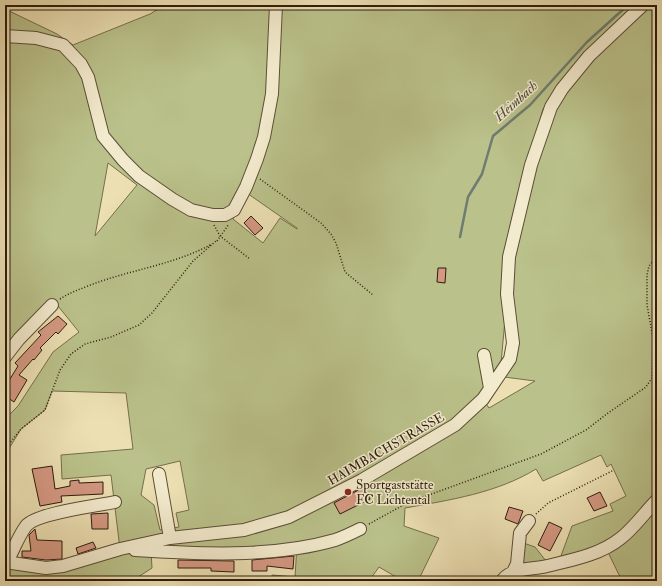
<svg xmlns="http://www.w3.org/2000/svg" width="662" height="586" font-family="'IM FELL Double Pica',serif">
<rect width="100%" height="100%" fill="#ece0b3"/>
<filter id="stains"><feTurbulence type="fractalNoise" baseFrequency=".005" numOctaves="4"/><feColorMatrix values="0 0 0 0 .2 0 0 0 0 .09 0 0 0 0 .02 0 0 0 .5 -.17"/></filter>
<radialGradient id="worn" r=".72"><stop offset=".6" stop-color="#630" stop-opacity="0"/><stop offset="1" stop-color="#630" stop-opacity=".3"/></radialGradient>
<path fill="#bac18a" stroke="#746f4c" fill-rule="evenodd" d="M 165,5 L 274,5 L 272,53 L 256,172 L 279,5 L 636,5 L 578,60 L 543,109 L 516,203 L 506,263 L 506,309 L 500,374 L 483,399 L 489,408 L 535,381 L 504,377 L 515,357 L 508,287 L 531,168 L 568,82 L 647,5 L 657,5 L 657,581 L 622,581 L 606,548 L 558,564 L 572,526 L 613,511 L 610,504 L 626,496 L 611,464 L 607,467 L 601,455 L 543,481 L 536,469 C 497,493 450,500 405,508 L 404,526 L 439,538 L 418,581 L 403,581 L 379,567 L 369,581 L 272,581 L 272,575 L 295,577 L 297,545 L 151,551 L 152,568 L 132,581 L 5,581 L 5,566 L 46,568 L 120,549 L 111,475 L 62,479 L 61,455 L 133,449 L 126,393 L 52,391 L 45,410 L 21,429 L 5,455 L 5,419 L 18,406 L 53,352 L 79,332 L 58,306 L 52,305 L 23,326 L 5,356 L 5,9 L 57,34 L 73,45 L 150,14 ZM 108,163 L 137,185 L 95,236 ZM 244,191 L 297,228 L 297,229 L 280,218 L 263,243 L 233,219 ZM 180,461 L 189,510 L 176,513 L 179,527 L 160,530 L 154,505 L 141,495 L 146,469 Z
M 515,540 L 535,547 L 550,566 L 513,572 L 515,581 L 506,581 L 513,572 Z"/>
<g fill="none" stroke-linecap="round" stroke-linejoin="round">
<path stroke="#6e7c72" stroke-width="2.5" d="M 460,237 L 468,197 L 482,174 L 493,136 L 530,105 L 587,42 L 628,5"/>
</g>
<path fill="#d59983" stroke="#2d1d0e" d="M 251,216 L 263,228 L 255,235 L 244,223 Z
M 438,268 L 446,268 L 445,283 L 437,282 Z
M 58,316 L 67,324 L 58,334 L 56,332 L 40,348 L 42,350 L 34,360 L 33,359 L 19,375 L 27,380 L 14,402 L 5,396 L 5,387 L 18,366 L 15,363 L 41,335 L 38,332 Z
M 52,466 L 55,489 L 70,486 L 70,481 L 79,480 L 79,483 L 103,482 L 103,494 L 61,496 L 62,502 L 40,506 L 32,469 Z
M 364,487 L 370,499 L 340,514 L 334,503 Z
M 600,492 L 607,506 L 594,511 L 587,498 Z
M 509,507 L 523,511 L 518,524 L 505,519 Z
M 108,513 L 108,529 L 92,529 L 91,514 Z
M 549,522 L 562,528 L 550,551 L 538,545 Z
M 35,529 L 37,540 L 62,541 L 62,559 L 46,560 L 22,557 L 22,551 L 31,551 L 29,535 Z
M 93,542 L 96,548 L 78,554 L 76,548 Z
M 294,556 L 293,569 L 267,566 L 267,571 L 252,571 L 252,560 Z
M 178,560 L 234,561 L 234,572 L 211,571 L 211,568 L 178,568 Z"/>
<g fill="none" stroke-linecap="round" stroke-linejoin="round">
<defs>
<path id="minor" d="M 5,36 L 36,38 L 63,45 L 81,64 L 88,77 L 103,136 L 123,160 L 139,176 L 172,199 L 191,210 L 213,215 L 225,215 L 234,210 L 246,187 L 257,159 L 264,137 L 272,94 L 276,5
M 484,355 L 490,388
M 5,357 L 19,339 L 52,305
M 159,474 L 170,538
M 135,550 C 198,554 273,558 335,540 C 344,537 352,533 360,529
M 5,562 L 46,568 L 63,566 L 120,549 L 170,538 L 244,530 L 289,517 L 362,480 L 455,425 L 483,399 L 510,359 L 513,343 L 507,294 L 509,257 L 531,165 L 551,107 L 562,89 L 589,56 L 643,5
M 7,562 C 13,551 18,537 26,526 C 36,513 97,506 115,502
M 513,572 L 517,564 L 520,533 L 529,521
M 502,581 C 511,567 532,570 547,566 C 572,560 600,555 621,538 C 634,528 645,512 657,500"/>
</defs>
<use href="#minor" stroke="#5d4e37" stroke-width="14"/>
<path stroke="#2d1d0e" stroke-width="1.5" stroke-dasharray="1 2" stroke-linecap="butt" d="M 260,179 L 321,223 L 331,234 L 336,243 L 345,272 L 373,295
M 214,225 L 220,236 L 250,259
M 217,241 L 229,224
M 60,299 C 69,293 78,290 88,286 C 128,270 174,265 212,244
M 5,449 L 21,429 L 45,410 L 60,370 L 71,354 L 85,344 L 111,337 L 139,325 L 152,313 L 193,261 L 216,241
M 536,514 L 548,503 L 614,470
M 369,524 L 407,503 L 541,454 L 586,430 L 608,413 L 646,387 L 652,378 L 653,338 L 647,305 L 647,275 L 649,266 L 657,256"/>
<use href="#minor" stroke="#f3ebce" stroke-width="12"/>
</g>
<circle fill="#8f2418" stroke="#f3ebce" stroke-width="1.5" cx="348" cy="492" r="4"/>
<g text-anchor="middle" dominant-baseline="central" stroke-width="3" stroke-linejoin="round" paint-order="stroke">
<g font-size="13" fill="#2d1d0e" stroke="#f3ebce">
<text transform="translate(386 449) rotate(-30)">HAIMBACHSTRASSE</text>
</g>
<g font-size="13" fill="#2d1d0e" stroke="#f3ebce" text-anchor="start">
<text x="356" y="485">Sportgaststätte<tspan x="356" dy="15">FC Lichtental</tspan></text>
</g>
<g font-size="14" font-style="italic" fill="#4e4c40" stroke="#f3ebce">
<text transform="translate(516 101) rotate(-42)">Heimbach</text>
</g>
</g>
<rect width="662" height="586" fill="none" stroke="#ece0b3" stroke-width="20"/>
<rect x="6" y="6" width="650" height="574" fill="none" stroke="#2d1d0e" stroke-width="2"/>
<rect x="10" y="10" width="642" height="566" fill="none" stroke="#2d1d0e"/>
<rect width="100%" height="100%" filter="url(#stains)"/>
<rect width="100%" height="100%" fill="url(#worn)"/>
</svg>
